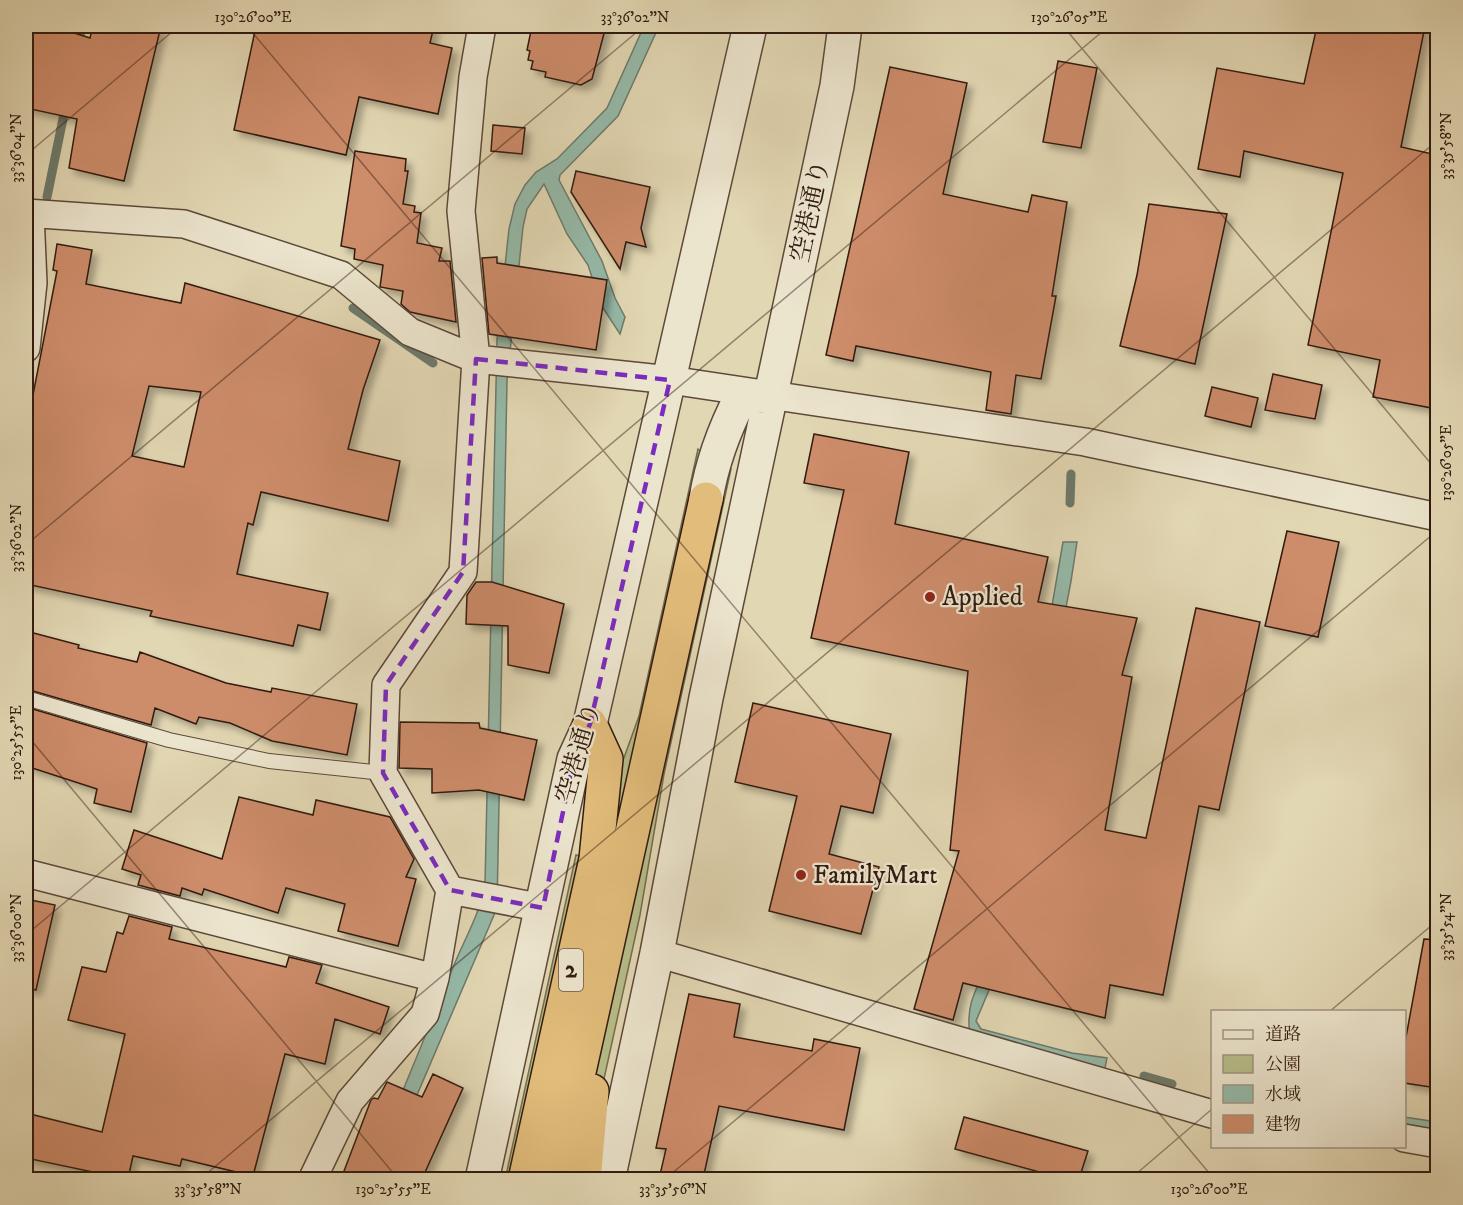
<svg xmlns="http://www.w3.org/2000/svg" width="1463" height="1205" font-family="'IM FELL DW Pica','Noto Serif JP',serif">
<defs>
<filter id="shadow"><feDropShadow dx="5.5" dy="5.5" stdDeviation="3" flood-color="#0004"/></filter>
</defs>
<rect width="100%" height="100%" fill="#e2d7b3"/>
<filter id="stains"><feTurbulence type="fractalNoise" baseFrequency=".00333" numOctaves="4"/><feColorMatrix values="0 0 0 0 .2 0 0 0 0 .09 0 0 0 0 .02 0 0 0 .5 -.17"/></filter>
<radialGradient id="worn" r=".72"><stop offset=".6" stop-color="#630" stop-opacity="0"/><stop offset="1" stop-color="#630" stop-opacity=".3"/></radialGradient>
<path fill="#b7bd8a" stroke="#746c4d" stroke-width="1.5" d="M 698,449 L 724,468 L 731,469 L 664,774 L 640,915 L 582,1179 L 505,1180 L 576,855 L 606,862 L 621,766 L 639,716 Z"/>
<path fill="#95baa9" stroke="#6d7a6c" stroke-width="1.5" d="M 644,26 L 659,26 L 618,116 L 560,175 L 559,180 L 602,261 L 615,298 L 625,317 L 620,334 L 601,305 L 588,265 L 567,234 L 544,184 L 527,209 L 523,227 L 507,380 L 497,908 L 381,1179 L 366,1180 C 396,1108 425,1037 454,965 C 465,938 480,914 485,884 L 497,340 L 509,229 L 515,204 L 525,185 L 536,172 L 557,159 L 607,108 Z
M 1063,542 L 1077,542 L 1071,581 L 997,971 L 976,1021 L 981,1029 L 1072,1053 L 1107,1058 L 1105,1068 L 1070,1063 L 970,1036 C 965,1003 977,988 991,958 Z
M 1404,1117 L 1437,1122 L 1437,1135 L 1405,1131 Z"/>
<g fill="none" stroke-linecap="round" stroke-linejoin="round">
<path stroke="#6d7a6c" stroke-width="9" d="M 78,47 L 82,26
M 47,197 L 66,104
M 353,308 L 433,363
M 1070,503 L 1071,474
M 1144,1076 L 1172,1084"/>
</g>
<path fill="#cd8c6b" stroke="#311a10" stroke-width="1.5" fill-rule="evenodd" filter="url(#shadow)" d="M 26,26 L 52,26 L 90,38 L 93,26 L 161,26 L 124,181 L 69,168 L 77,119 L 26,108 Z
M 256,26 L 434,26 L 430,43 L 452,48 L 438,114 L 359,97 L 346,155 L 234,130 Z
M 532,26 L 606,26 L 592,79 L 581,85 L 545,77 L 546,72 L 531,69 L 533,61 L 528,60 L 530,51 L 527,50 Z
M 1317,26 L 1425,26 L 1401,147 L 1437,155 L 1437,409 L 1373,397 L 1380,360 L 1308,345 L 1343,173 L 1244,151 L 1240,177 L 1198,169 L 1217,68 L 1304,84 Z
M 1058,61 L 1097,68 L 1081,148 L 1043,142 Z
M 890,67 L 967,83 L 943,194 L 1028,212 L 1032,195 L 1067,202 L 1052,296 L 1056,296 L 1041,379 L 1016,375 L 1011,414 L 986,410 L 991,372 L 856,346 L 853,361 L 826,355 Z
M 493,125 L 525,128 L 522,154 L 491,151 Z
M 355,151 L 406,159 L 405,171 L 408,171 L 403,204 L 415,206 L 414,212 L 421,213 L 417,243 L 442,248 L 439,261 L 450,261 L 456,322 L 410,312 L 401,304 L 403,291 L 380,287 L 383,265 L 354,259 L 355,249 L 341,246 Z
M 576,171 L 650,187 L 641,228 L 646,247 L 626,242 L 620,269 L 571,192 Z
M 1149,204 L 1227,214 L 1195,364 L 1120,346 L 1137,275 Z
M 57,244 L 92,250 L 86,284 L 181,303 L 185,283 L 380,340 L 363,390 L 348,449 L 400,461 L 388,521 L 261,492 L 253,525 L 248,523 L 237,574 L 328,593 L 320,630 L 298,625 L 293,646 L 150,616 L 152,611 L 26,584 L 26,431 L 57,271 L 53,270 ZM 149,386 L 201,392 L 184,467 L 132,456 Z
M 497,257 L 497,263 L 607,280 L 596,350 L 489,334 L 482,258 Z
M 1273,374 L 1322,385 L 1315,419 L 1265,410 Z
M 1212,387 L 1258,398 L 1251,427 L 1205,416 Z
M 814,434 L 909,452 L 895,524 L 1048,557 L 1038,602 L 1137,618 L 1122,675 L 1132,677 L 1105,830 L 1146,838 L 1196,608 L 1260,622 L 1219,810 L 1199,806 L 1163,995 L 1110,985 L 1105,1018 L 963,983 L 953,1020 L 914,1009 L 959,851 L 950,850 L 968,671 L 811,638 L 844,490 L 804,483 Z
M 1287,531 L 1339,542 L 1318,637 L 1265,626 Z
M 476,582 L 492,582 L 564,604 L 549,673 L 508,665 L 508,626 L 466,624 L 467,595 Z
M 26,631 L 79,645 L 78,648 L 137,662 L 140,652 L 226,683 L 271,692 L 272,688 L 357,704 L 347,755 L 272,741 L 230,723 L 199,717 L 196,724 L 155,708 L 151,725 L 26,689 Z
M 753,703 L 891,734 L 873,813 L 841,806 L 829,854 L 879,867 L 861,934 L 769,911 L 797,796 L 735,782 Z
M 26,707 L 147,743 L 131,812 L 94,803 L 97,789 L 26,766 Z
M 400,722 L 479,723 L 480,728 L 537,740 L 524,800 L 479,790 L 432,793 L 432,769 L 399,768 Z
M 239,797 L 313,815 L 316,800 L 390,817 L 414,859 L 406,877 L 416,879 L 398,946 L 338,931 L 345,904 L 286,888 L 278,913 L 204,889 L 202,895 L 182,888 L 180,896 L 138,885 L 141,875 L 122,869 L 134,830 L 222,859 Z
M 26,899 L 55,905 L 36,990 L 26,989 Z
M 129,916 L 172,927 L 169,939 L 286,967 L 289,957 L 322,965 L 316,983 L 389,1007 L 380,1034 L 335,1019 L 325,1064 L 285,1054 L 253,1176 L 182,1159 L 180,1166 L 133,1156 L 128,1179 L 126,1179 L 26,1158 L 26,1113 L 102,1132 L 125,1034 L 68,1020 L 82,967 L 106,972 L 117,932 L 123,934 Z
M 1424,939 L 1437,940 L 1437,1088 L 1404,1083 L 1404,1048 Z
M 689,994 L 740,1004 L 734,1037 L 812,1051 L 814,1039 L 860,1048 L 844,1130 L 719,1106 L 703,1179 L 659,1179 L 666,1149 L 656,1148 Z
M 433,1074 L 463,1088 L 422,1179 L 341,1179 L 371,1100 L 374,1098 L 378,1099 L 387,1082 L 422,1097 Z
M 964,1117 L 1088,1151 L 1079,1179 L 1065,1179 L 955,1149 Z"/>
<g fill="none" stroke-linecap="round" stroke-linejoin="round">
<defs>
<path id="service" d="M 26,698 L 169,740 L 269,761 L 383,773"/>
<path id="minor" d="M 26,213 L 184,224 L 341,275 L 410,332 L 476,359 L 670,380 L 1085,442 L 1438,517
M 26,348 L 33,283 L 30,213
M 26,873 L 435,978
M 450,890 L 543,908
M 657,953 L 1212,1114
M 1404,1138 L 1438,1144
M 312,1180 L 350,1101 L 425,1014 L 435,978 L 450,890 L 383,773 L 386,685 L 463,572 L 476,359 L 461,211 L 473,77 L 482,26"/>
<path id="tertiary" d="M 706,499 C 712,462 724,430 741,397 L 770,396
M 482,1180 L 574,759 L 590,724 L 750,26
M 608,1180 L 657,953 L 706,698 L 837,86 L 845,26"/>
<path id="motorway" d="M 525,1180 L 596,859 L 606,759 L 590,724
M 555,1180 L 706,499
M 584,1180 L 592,1091"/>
</defs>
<use href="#service" stroke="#5d4939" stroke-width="16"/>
<use href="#minor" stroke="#5d4939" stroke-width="30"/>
<use href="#tertiary" stroke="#5d4939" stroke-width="36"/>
<use href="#motorway" stroke="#311a10" stroke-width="36"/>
<use href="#service" stroke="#ece5ce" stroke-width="14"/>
<use href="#minor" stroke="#ece5ce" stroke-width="27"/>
<use href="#tertiary" stroke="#ece5ce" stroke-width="33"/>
<use href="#motorway" stroke="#e1bc7a" stroke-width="33"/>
</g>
<path fill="none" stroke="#7b2cbf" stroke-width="4.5" stroke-dasharray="12 8" stroke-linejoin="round" d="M 476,359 L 670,380 L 590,724 L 574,759 L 543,908 L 450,890 L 383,773 L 386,685 L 463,572 Z"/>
<path fill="none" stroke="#311a10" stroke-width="1.5" stroke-opacity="0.45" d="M 247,26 L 1215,1180M 1063,26 L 1438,472M 26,155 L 179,26M 26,545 L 644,26M 26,734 L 399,1180M 26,935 L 1109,26M 1329,1012 L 1438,920M 199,1180 L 1438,140M 664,1180 L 1438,530M 1129,1180 L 1212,1109"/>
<g fill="#8f2418" stroke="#ece5ce" stroke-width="2">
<circle cx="930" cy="597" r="6"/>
<circle cx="801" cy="875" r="6"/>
</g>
<g text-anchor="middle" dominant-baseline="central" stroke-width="4.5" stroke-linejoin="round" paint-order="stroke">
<rect fill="#ece5ce" stroke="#695749" stroke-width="1.5" x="559" y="949" width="24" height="42" rx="4.5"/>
<g font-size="24" font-weight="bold" fill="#311a10">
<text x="571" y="970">2</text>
</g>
<g font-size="26" fill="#311a10" stroke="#ece5ce">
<text transform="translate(811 211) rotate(-78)">空港通り</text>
<text transform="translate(579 753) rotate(-74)">空港通り</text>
</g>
<g font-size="26" fill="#311a10" stroke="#ece5ce" text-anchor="start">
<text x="942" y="597">Applied</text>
<text x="813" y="875">FamilyMart</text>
</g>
</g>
<rect width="1463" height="1205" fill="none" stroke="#e2d7b3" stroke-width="66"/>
<rect x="1211" y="1010" width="195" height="138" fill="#ece5ce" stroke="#a19482" stroke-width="1.5"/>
<rect x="1223" y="1030" width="30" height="9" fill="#ece5ce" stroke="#a19482" stroke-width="1.5"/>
<text x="1265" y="1040" font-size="18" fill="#311a10">道路</text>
<rect x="1223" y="1055" width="30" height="18" fill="#b7bd8a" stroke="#a19482" stroke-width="1.5"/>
<text x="1265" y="1070" font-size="18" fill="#311a10">公園</text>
<rect x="1223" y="1085" width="30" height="18" fill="#95baa9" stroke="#a19482" stroke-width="1.5"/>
<text x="1265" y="1100" font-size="18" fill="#311a10">水域</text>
<rect x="1223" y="1115" width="30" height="18" fill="#cd8c6b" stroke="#a19482" stroke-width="1.5"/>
<text x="1265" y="1130" font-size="18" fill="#311a10">建物</text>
<rect x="33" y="33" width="1397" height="1139" fill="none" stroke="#311a10" stroke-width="2"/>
<g font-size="15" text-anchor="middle" fill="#311a10">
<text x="253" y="22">130°26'00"E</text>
<text x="635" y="22">33°36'02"N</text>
<text x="1069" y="22">130°26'05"E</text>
<text transform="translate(1446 146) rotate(-90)" y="5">33°35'58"N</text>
<text transform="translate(16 148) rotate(-90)" y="5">33°36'04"N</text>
<text transform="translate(1446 463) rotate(-90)" y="5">130°26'05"E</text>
<text transform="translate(16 538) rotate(-90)" y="5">33°36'02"N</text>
<text transform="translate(16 743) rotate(-90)" y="5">130°25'55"E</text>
<text transform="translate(1446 927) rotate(-90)" y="5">33°35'54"N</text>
<text transform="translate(16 928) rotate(-90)" y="5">33°36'00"N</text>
<text x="208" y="1194">33°35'58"N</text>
<text x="393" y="1194">130°25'55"E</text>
<text x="673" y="1194">33°35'56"N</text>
<text x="1209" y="1194">130°26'00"E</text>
</g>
<rect width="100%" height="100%" filter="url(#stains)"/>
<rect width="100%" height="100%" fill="url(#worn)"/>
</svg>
